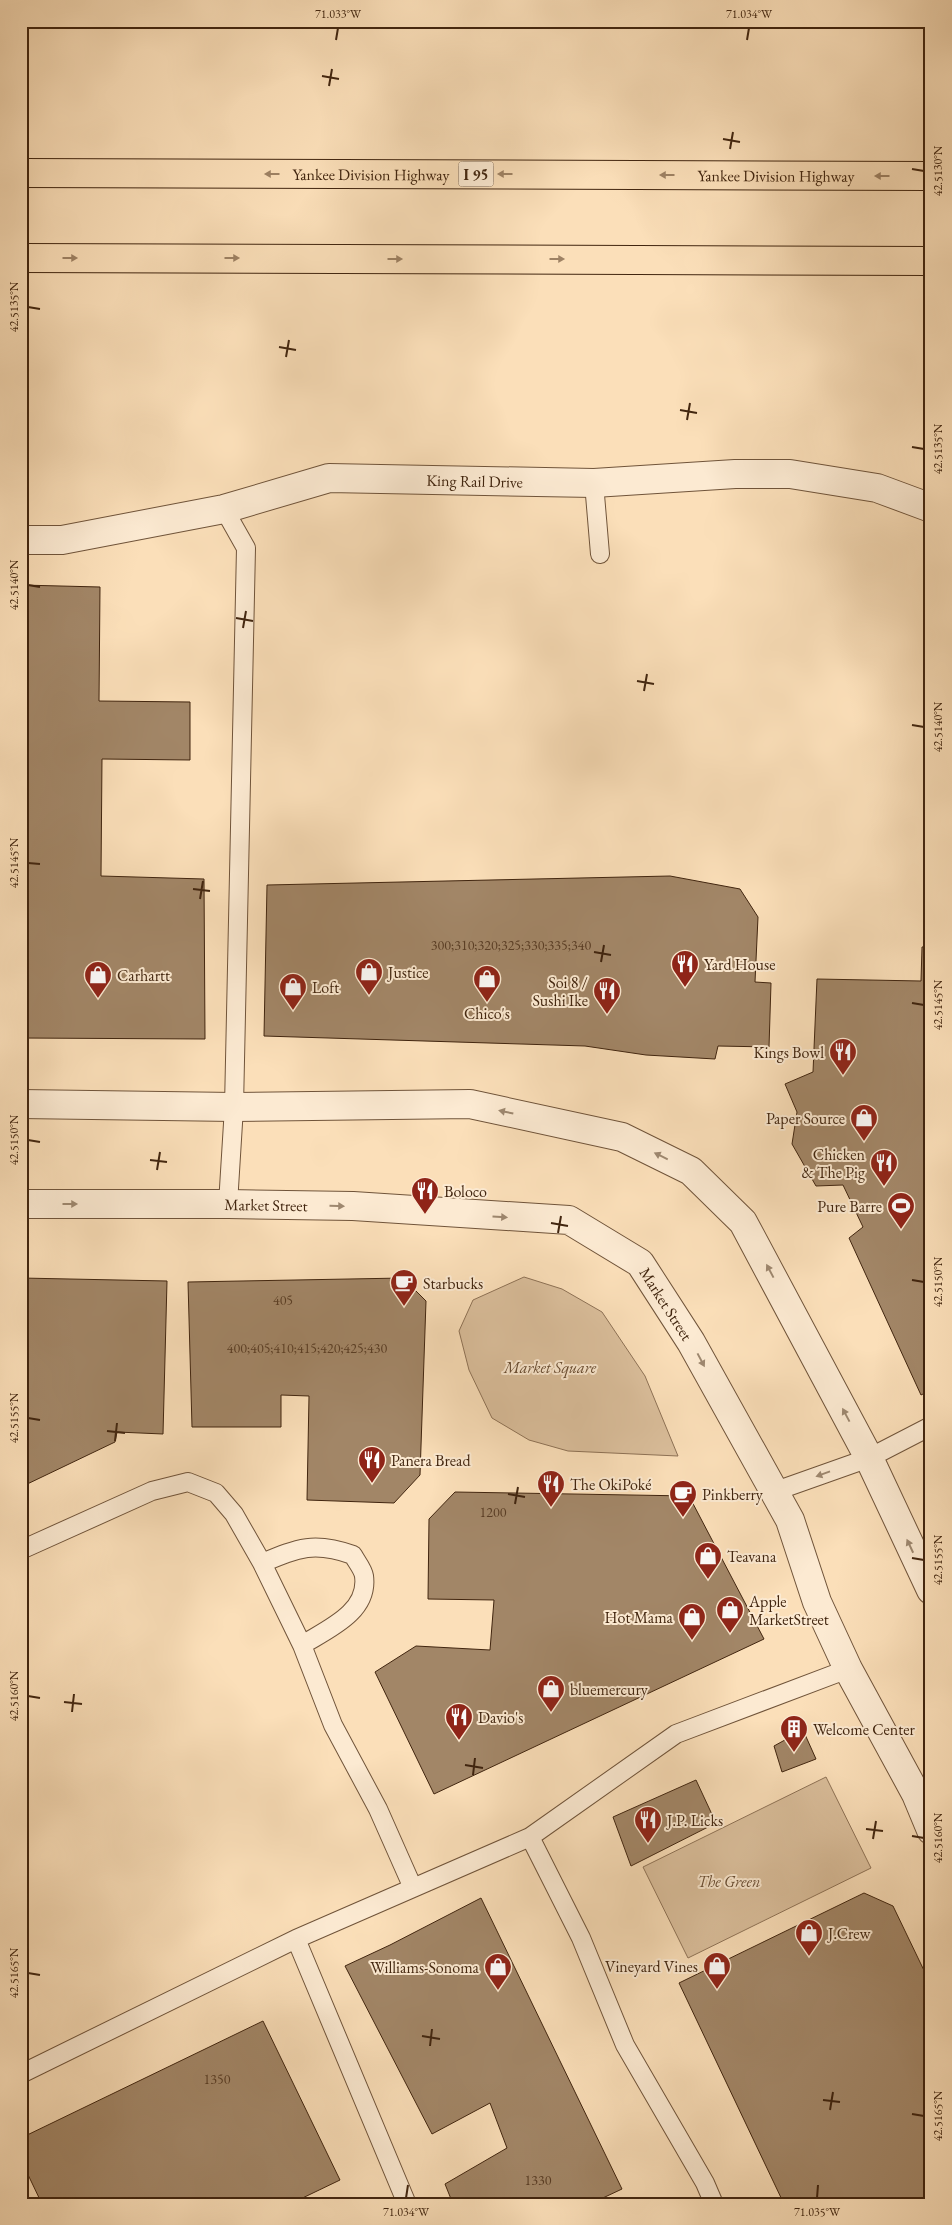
<svg xmlns="http://www.w3.org/2000/svg" width="952" height="2225" font-family="'EB Garamond',serif">
<rect width="100%" height="100%" fill="#fbdfb9"/>
<filter id="stains"><feTurbulence type="fractalNoise" baseFrequency=".004" numOctaves="4"/><feColorMatrix values="0 0 0 0 .2 0 0 0 0 .09 0 0 0 0 .02 0 0 0 .5 -.17"/></filter>
<radialGradient id="worn" r=".72"><stop offset=".6" stop-color="#630" stop-opacity="0"/><stop offset="1" stop-color="#630" stop-opacity=".3"/></radialGradient>
<path fill="#dbbf9c" stroke="#8e7256" d="M 524,1277 L 562,1289 L 602,1312 L 645,1376 L 678,1456 L 568,1451 L 529,1440 L 492,1418 L 469,1370 L 459,1331 L 473,1300 Z
M 826,1777 L 871,1868 L 688,1958 L 643,1867 Z"/>
<path fill="#a28667" stroke="#41250f" d="M 21,585 L 100,587 L 99,701 L 190,702 L 190,760 L 102,759 L 101,876 L 204,879 L 205,1039 L 21,1038 Z
M 670,876 L 740,889 L 758,917 L 755,982 L 771,983 L 769,1047 L 718,1046 L 715,1059 L 646,1055 L 585,1046 L 264,1036 L 267,885 Z
M 931,946 L 931,1390 L 921,1395 L 849,1238 L 863,1227 L 843,1185 L 816,1186 L 792,1144 L 797,1112 L 785,1084 L 813,1072 L 817,979 L 921,981 L 922,947 Z
M 21,1278 L 167,1281 L 163,1434 L 117,1432 L 115,1442 L 21,1487 Z
M 403,1278 L 426,1301 L 420,1475 L 394,1503 L 307,1500 L 309,1396 L 281,1395 L 281,1427 L 192,1427 L 188,1282 Z
M 455,1492 L 689,1496 L 764,1639 L 434,1794 L 375,1672 L 416,1646 L 490,1650 L 494,1600 L 428,1599 L 429,1519 Z
M 803,1730 L 816,1759 L 782,1772 L 774,1746 Z
M 696,1780 L 716,1823 L 631,1866 L 613,1817 Z
M 864,1893 L 893,1906 L 931,1985 L 931,2204 L 784,2204 L 679,1983 Z
M 481,1898 L 622,2189 L 590,2204 L 453,2204 L 445,2184 L 507,2148 L 490,2103 L 432,2134 L 345,1966 L 390,1945 Z
M 263,2021 L 340,2180 L 290,2204 L 42,2204 L 21,2160 L 21,2138 Z"/>
<g fill="none" stroke-linecap="round" stroke-linejoin="round">
<defs>
<path id="lane" d="M 594,483 L 600,554
M 224,509 L 246,548 L 234,1107 L 228,1204
M 773,1492 L 869,1458 L 931,1426
M 21,1550 L 152,1491 L 188,1482 L 216,1493 L 234,1514 L 262,1563 L 302,1645 L 333,1725 L 378,1809 L 413,1888
M 262,1563 C 298,1548 314,1541 353,1555 C 356,1561 363,1569 364,1576 C 369,1612 328,1629 302,1645
M 530,1837 L 581,1938 L 625,2045 L 705,2183 L 714,2204
M 21,2074 L 296,1939
M 407,2204 L 296,1939 L 530,1837 L 676,1734 L 848,1669"/>
<g id="street">
<path id="s1" d="M 21,540 L 62,540 L 224,509 L 329,478 L 594,483 L 735,474 L 790,474 L 877,488 L 931,508"/>
<path d="M 21,1104 L 234,1107 L 470,1104 L 622,1137 L 691,1171 L 743,1222 L 869,1458 L 931,1590"/>
<path id="s2" d="M 21,1204 L 228,1204 L 353,1206 L 569,1220 L 640,1263 L 691,1342 L 790,1520 L 817,1602 L 848,1669 L 916,1794 L 931,1830"/>
</g>
<g id="highway">
<path id="s3" d="M 21,173 L 931,176"/>
<path d="M 21,258 L 931,261"/>
</g>
</defs>
<use href="#lane" stroke="#70543a" stroke-width="20"/>
<use href="#street" stroke="#70543a" stroke-width="30"/>
<use href="#highway" stroke="#41250f" stroke-width="30"/>
<use href="#lane" stroke="#fcead2" stroke-width="18"/>
<use href="#street" stroke="#fcead2" stroke-width="28"/>
<use href="#highway" stroke="#fbdfb9" stroke-width="28"/>
</g>
<defs><path id="oneway-solid" d="M-6-.8H1V-3.2L6.5 0L1 3.2V.8H-6Z" transform="scale(1.25)"/></defs>
<g fill="#9e8264">
<use href="#oneway-solid" transform="translate(272 174) rotate(-180)"/>
<use href="#oneway-solid" transform="translate(505 174) rotate(-180)"/>
<use href="#oneway-solid" transform="translate(667 175) rotate(-180)"/>
<use href="#oneway-solid" transform="translate(882 176) rotate(-180)"/>
<use href="#oneway-solid" transform="translate(70 258)"/>
<use href="#oneway-solid" transform="translate(232 258)"/>
<use href="#oneway-solid" transform="translate(395 259)"/>
<use href="#oneway-solid" transform="translate(557 259)"/>
</g>
<g fill="#9e8870">
<use href="#oneway-solid" transform="translate(506 1112) rotate(-168)"/>
<use href="#oneway-solid" transform="translate(661 1156) rotate(-154)"/>
<use href="#oneway-solid" transform="translate(70 1204)"/>
<use href="#oneway-solid" transform="translate(337 1206) rotate(1)"/>
<use href="#oneway-solid" transform="translate(500 1217) rotate(3)"/>
<use href="#oneway-solid" transform="translate(770 1271) rotate(-118)"/>
<use href="#oneway-solid" transform="translate(701 1360) rotate(62)"/>
<use href="#oneway-solid" transform="translate(846 1415) rotate(-118)"/>
<use href="#oneway-solid" transform="translate(823 1474) rotate(160)"/>
<use href="#oneway-solid" transform="translate(910 1546) rotate(-115)"/>
</g>
<path fill="none" stroke="#41250f" stroke-width="2" d="M 336,40 L 338,28M 747,40 L 749,28M 322,76 L 339,79M 329,86 L 332,69M 723,139 L 740,142M 730,149 L 733,132M 912,169 L 924,171M 28,307 L 40,309M 279,347 L 296,350M 286,357 L 289,340M 680,410 L 697,413M 687,420 L 690,403M 912,447 L 924,449M 28,585 L 40,587M 236,618 L 253,621M 243,628 L 246,611M 637,681 L 654,684M 644,691 L 647,674M 912,725 L 924,727M 28,863 L 40,864M 193,889 L 210,891M 200,899 L 203,881M 594,952 L 611,955M 601,962 L 604,945M 912,1003 L 924,1005M 28,1140 L 40,1142M 150,1160 L 167,1162M 157,1170 L 160,1152M 551,1223 L 568,1226M 558,1233 L 561,1216M 912,1280 L 924,1282M 28,1418 L 40,1420M 107,1431 L 125,1433M 115,1441 L 117,1423M 508,1494 L 525,1497M 515,1504 L 518,1487M 912,1558 L 924,1560M 28,1696 L 40,1698M 64,1702 L 82,1704M 72,1712 L 74,1694M 465,1765 L 483,1768M 473,1775 L 475,1758M 866,1829 L 883,1831M 912,1836 L 924,1838M 873,1839 L 876,1821M 28,1973 L 40,1975M 422,2036 L 440,2039M 430,2046 L 432,2029M 823,2100 L 840,2102M 830,2110 L 833,2092M 912,2114 L 924,2116M 406,2198 L 408,2185M 817,2198 L 818,2185"/>
<defs>
<symbol id="restaurant-pin" viewBox="-11 -11 22 30"><path d="M0 17L-7.5 6A9.5 9.5 0 1 1 7.5 6Z" fill="#8f2418" stroke="#fcead2"/><path d="M-5-6h1v4h1v-4h1v4h1v-4h1v5L-1.5 .5V6h-2V.5L-5-1ZM5-6V6H3V1.5H1.5Q1.5-4 5-6Z" fill="#fff"/></symbol>
<symbol id="shop-pin" viewBox="-11 -11 22 30"><path d="M0 17L-7.5 6A9.5 9.5 0 1 1 7.5 6Z" fill="#8f2418" stroke="#fcead2"/><path d="M-5-2.5h2.3a2.7 3.5 0 0 1 5.4 0H5L5.5 6h-11ZM-1.5-2.5h3a1.5 2.3 0 0 0-3 0Z" fill="#fff"/></symbol>
<symbol id="stadium-pin" viewBox="-11 -11 22 30"><path d="M0 17L-7.5 6A9.5 9.5 0 1 1 7.5 6Z" fill="#8f2418" stroke="#fcead2"/><path d="M0-5a6.5 5 0 1 0 0 10a6.5 5 0 1 0 0-10ZM-3.5-1.8h7v3.6h-7Z" fill="#fff"/></symbol>
<symbol id="cafe-pin" viewBox="-11 -11 22 30"><path d="M0 17L-7.5 6A9.5 9.5 0 1 1 7.5 6Z" fill="#8f2418" stroke="#fcead2"/><path d="M-5.5-4.5H6V0H3Q3 3.5 0 3.5H-2.5Q-5.5 3.5-5.5 0ZM3-3.2v2h1.7v-2ZM-6 4.5H4V6H-6Z" fill="#fff"/></symbol>
<symbol id="building-pin" viewBox="-11 -11 22 30"><path d="M0 17L-7.5 6A9.5 9.5 0 1 1 7.5 6Z" fill="#8f2418" stroke="#fcead2"/><path d="M-4-6H4V6H1V3H-1V6H-4ZM-2.5-4.3h1.7v1.8h-1.7ZM.8-4.3h1.7v1.8H.8ZM-2.5-1h1.7V.8h-1.7ZM.8-1h1.7V.8H.8Z" fill="#fff"/></symbol>
</defs>
<g fill-rule="evenodd">
<use href="#restaurant-pin" x="669" y="948" width="32" height="43"/>
<use href="#shop-pin" x="353" y="956" width="32" height="43"/>
<use href="#shop-pin" x="82" y="959" width="32" height="43"/>
<use href="#shop-pin" x="471" y="963" width="32" height="43"/>
<use href="#shop-pin" x="277" y="971" width="32" height="43"/>
<use href="#restaurant-pin" x="591" y="975" width="32" height="43"/>
<use href="#restaurant-pin" x="827" y="1036" width="32" height="43"/>
<use href="#shop-pin" x="848" y="1102" width="32" height="43"/>
<use href="#restaurant-pin" x="868" y="1147" width="32" height="43"/>
<use href="#restaurant-pin" x="409" y="1175" width="32" height="43"/>
<use href="#stadium-pin" x="885" y="1190" width="32" height="43"/>
<use href="#cafe-pin" x="388" y="1267" width="32" height="43"/>
<use href="#restaurant-pin" x="356" y="1444" width="32" height="43"/>
<use href="#restaurant-pin" x="535" y="1468" width="32" height="43"/>
<use href="#cafe-pin" x="667" y="1478" width="32" height="43"/>
<use href="#shop-pin" x="692" y="1540" width="32" height="43"/>
<use href="#shop-pin" x="714" y="1594" width="32" height="43"/>
<use href="#shop-pin" x="676" y="1601" width="32" height="43"/>
<use href="#shop-pin" x="535" y="1673" width="32" height="43"/>
<use href="#restaurant-pin" x="443" y="1701" width="32" height="43"/>
<use href="#building-pin" x="778" y="1713" width="32" height="43"/>
<use href="#restaurant-pin" x="632" y="1804" width="32" height="43"/>
<use href="#shop-pin" x="793" y="1917" width="32" height="43"/>
<use href="#shop-pin" x="701" y="1950" width="32" height="43"/>
<use href="#shop-pin" x="482" y="1951" width="32" height="43"/>
</g>
<g text-anchor="middle" dominant-baseline="central" stroke-width="4" stroke-linejoin="round" paint-order="stroke">
<g font-size="14" fill="#593d25">
<text x="511" y="945">300;310;320;325;330;335;340</text>
<text x="283" y="1300">405</text>
<text x="307" y="1348">400;405;410;415;420;425;430</text>
<text x="493" y="1512">1200</text>
<text x="217" y="2079">1350</text>
<text x="538" y="2180">1330</text>
</g>
<rect fill="#fcead2" stroke="#79604a" stroke-width="1" x="458.5" y="161.5" width="35" height="25" rx="4"/>
<g font-size="15" font-weight="bold" fill="#41250f">
<text x="476" y="174">I 95</text>
</g>
<g font-size="16" fill="#41250f" stroke="#fcead2">
<text stroke="none"><textPath href="#s3" startOffset="350">Yankee Division Highway</textPath></text>
<text stroke="none"><textPath href="#s3" startOffset="755">Yankee Division Highway</textPath></text>
<text stroke="none"><textPath href="#s1" startOffset="461">King Rail Drive</textPath></text>
<text stroke="none"><textPath href="#s2" startOffset="245">Market Street</textPath></text>
<text stroke="none"><textPath href="#s2" startOffset="680">Market Street</textPath></text>
</g>
<g font-size="16" fill="#41250f" stroke="#fcead2" text-anchor="start">
<text x="704" y="964">Yard House</text>
<text x="388" y="972">Justice</text>
<text x="117" y="975">Carhartt</text>
<text x="588" y="982" text-anchor="end">Soi 8 /<tspan x="588" dy="18">Sushi Ike</tspan></text>
<text x="312" y="987">Loft</text>
<text x="487" y="1013" text-anchor="middle">Chico's</text>
<text x="824" y="1052" text-anchor="end">Kings Bowl</text>
<text x="845" y="1118" text-anchor="end">Paper Source</text>
<text x="865" y="1154" text-anchor="end">Chicken<tspan x="865" dy="18">&amp; The Pig</tspan></text>
<text x="444" y="1191">Boloco</text>
<text x="882" y="1206" text-anchor="end">Pure Barre</text>
<text x="423" y="1283">Starbucks</text>
<text x="391" y="1460">Panera Bread</text>
<text x="570" y="1484">The OkiPoké</text>
<text x="702" y="1494">Pinkberry</text>
<text x="727" y="1556">Teavana</text>
<text x="749" y="1601">Apple<tspan x="749" dy="18">MarketStreet</tspan></text>
<text x="673" y="1617" text-anchor="end">Hot Mama</text>
<text x="570" y="1689">bluemercury</text>
<text x="478" y="1717">Davio's</text>
<text x="813" y="1729">Welcome Center</text>
<text x="667" y="1820">J.P. Licks</text>
<text x="828" y="1933">J.Crew</text>
<text x="698" y="1966" text-anchor="end">Vineyard Vines</text>
<text x="479" y="1967" text-anchor="end">Williams-Sonoma</text>
</g>
<g font-size="16" font-style="italic" fill="#684c32" stroke="#fcead2">
<text x="550" y="1367">Market Square</text>
<text x="729" y="1881">The Green</text>
</g>
</g>
<rect width="952" height="2225" fill="none" stroke="#fbdfb9" stroke-width="55"/>
<rect x="28" y="28" width="896" height="2170" fill="none" stroke="#41250f" stroke-width="2"/>
<g font-size="12" text-anchor="middle" fill="#41250f">
<text x="338" y="18">71.033°W</text>
<text x="749" y="18">71.034°W</text>
<text transform="translate(938 171) rotate(-90)" y="4">42.5130°N</text>
<text transform="translate(14 307) rotate(-90)" y="4">42.5135°N</text>
<text transform="translate(938 449) rotate(-90)" y="4">42.5135°N</text>
<text transform="translate(14 585) rotate(-90)" y="4">42.5140°N</text>
<text transform="translate(938 727) rotate(-90)" y="4">42.5140°N</text>
<text transform="translate(14 863) rotate(-90)" y="4">42.5145°N</text>
<text transform="translate(938 1005) rotate(-90)" y="4">42.5145°N</text>
<text transform="translate(14 1140) rotate(-90)" y="4">42.5150°N</text>
<text transform="translate(938 1282) rotate(-90)" y="4">42.5150°N</text>
<text transform="translate(14 1418) rotate(-90)" y="4">42.5155°N</text>
<text transform="translate(938 1560) rotate(-90)" y="4">42.5155°N</text>
<text transform="translate(14 1696) rotate(-90)" y="4">42.5160°N</text>
<text transform="translate(938 1838) rotate(-90)" y="4">42.5160°N</text>
<text transform="translate(14 1973) rotate(-90)" y="4">42.5165°N</text>
<text transform="translate(938 2116) rotate(-90)" y="4">42.5165°N</text>
<text x="406" y="2216">71.034°W</text>
<text x="817" y="2216">71.035°W</text>
</g>
<rect width="100%" height="100%" filter="url(#stains)"/>
<rect width="100%" height="100%" fill="url(#worn)"/>
</svg>
